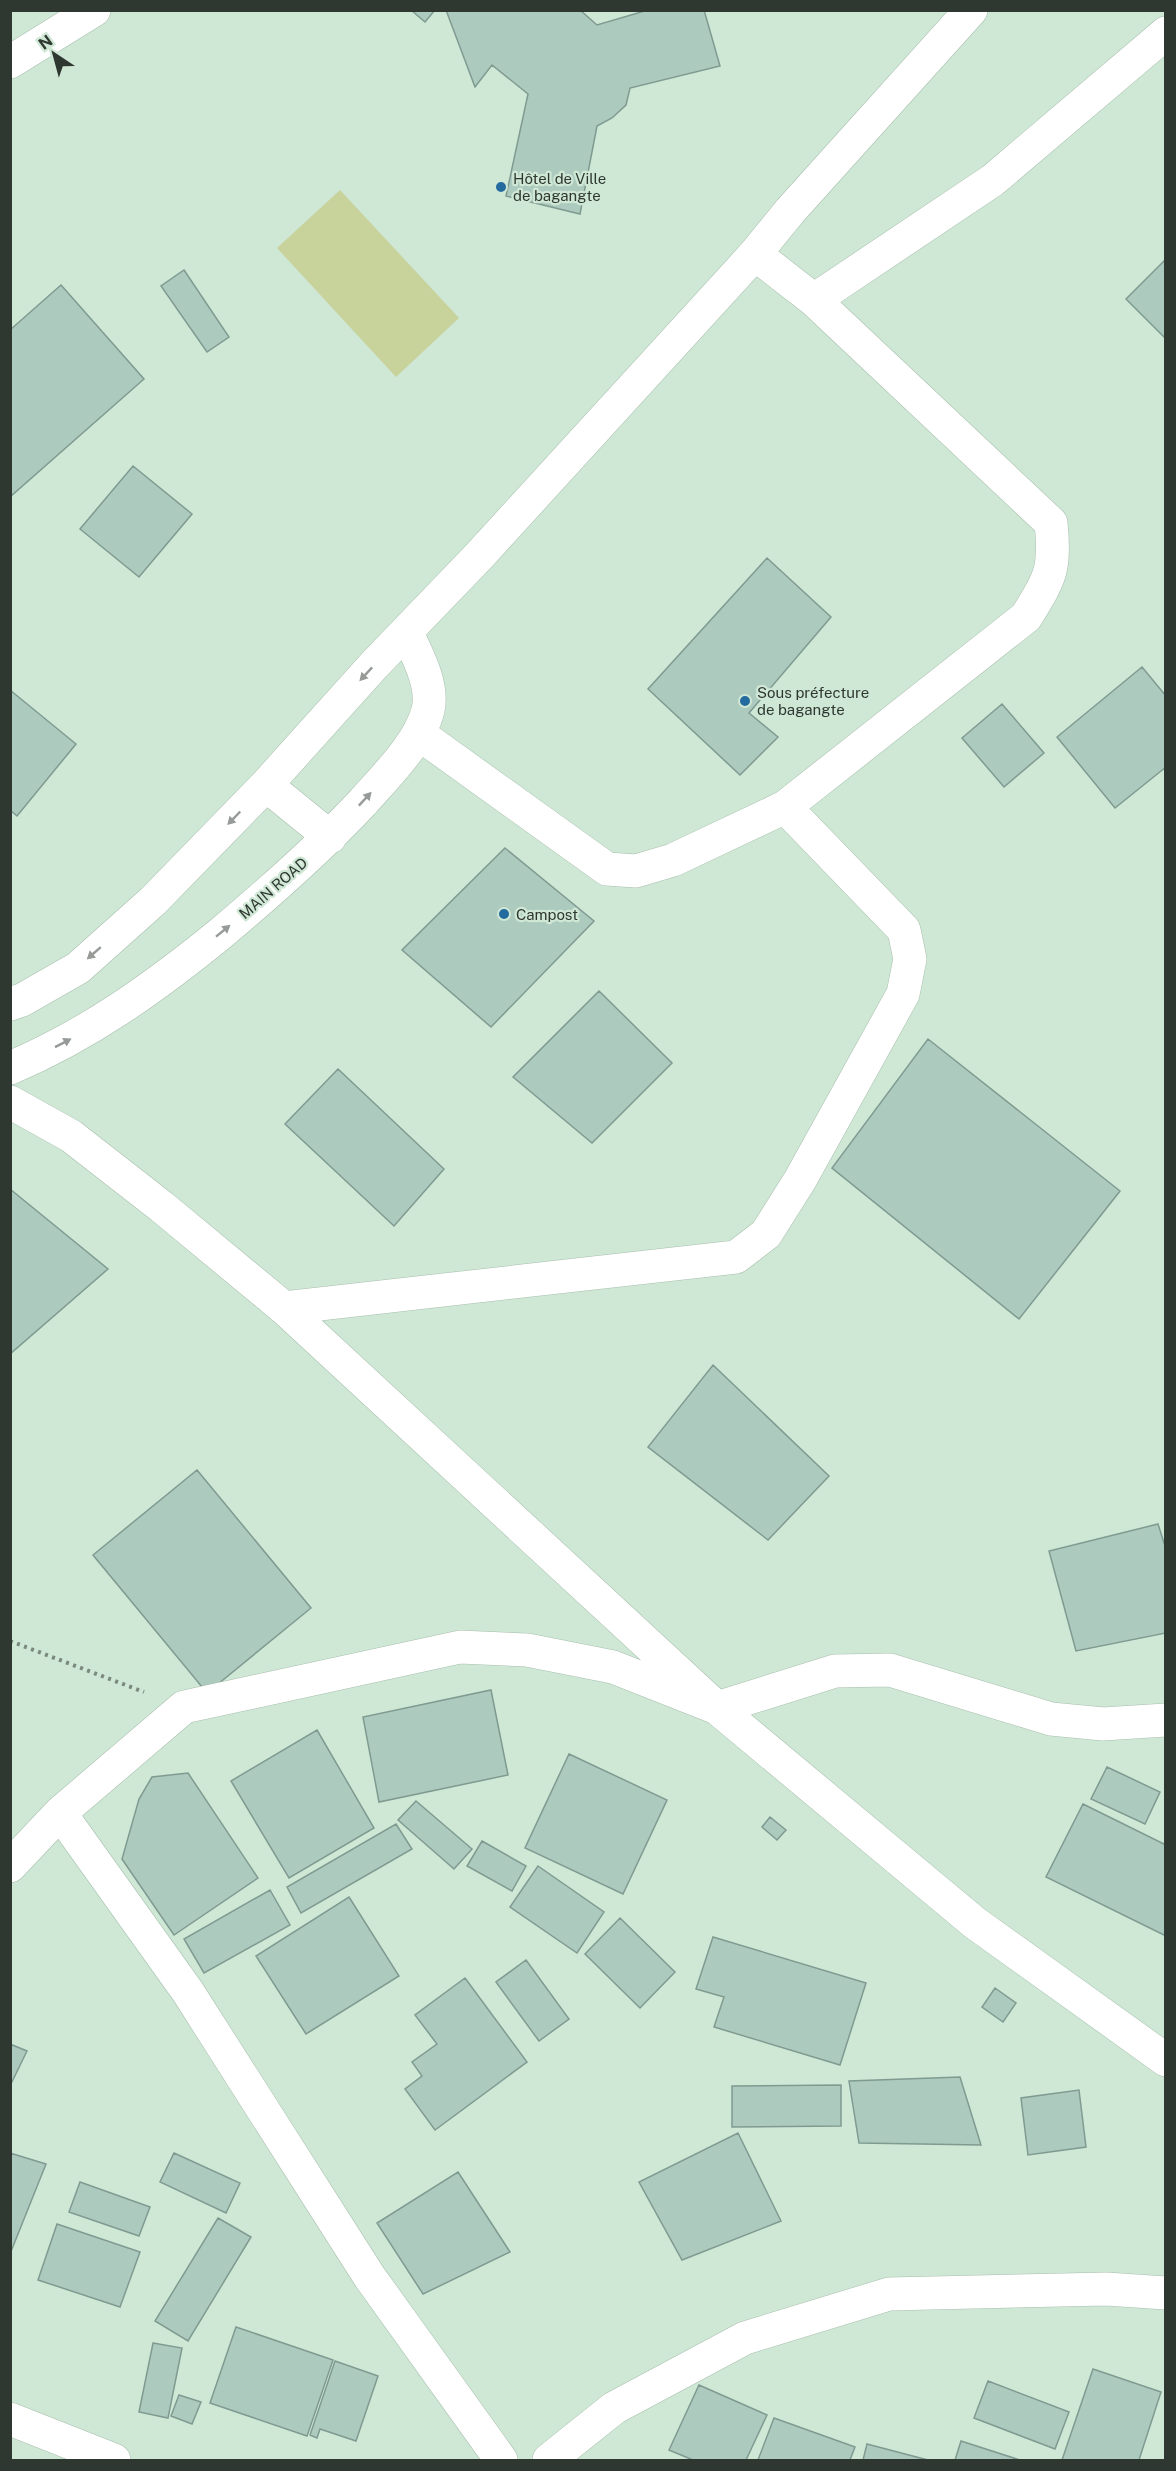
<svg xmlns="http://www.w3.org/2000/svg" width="1176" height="2471" font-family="'Public Sans',sans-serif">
<rect width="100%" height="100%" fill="#cfe7d5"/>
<path fill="#c8d29b" d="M 340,190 L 459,318 L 396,377 L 277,248 Z"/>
<path fill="#adcabf" stroke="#7f9b91" stroke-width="1.5" d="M 411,10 L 435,10 L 425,22 Z
M 446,10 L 580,10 L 597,25 L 648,10 L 704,10 L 720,66 L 630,88 L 626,105 L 612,118 L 597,126 L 580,214 L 506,196 L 528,94 L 492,65 L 475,87 Z
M 1166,259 L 1166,339 L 1126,299 Z
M 184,270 L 229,337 L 207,352 L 161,286 Z
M 61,285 L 144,379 L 11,496 L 10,330 Z
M 133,466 L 192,514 L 139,577 L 80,529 Z
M 767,558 L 831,617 L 749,713 L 778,737 L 740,775 L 648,689 Z
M 1142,667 L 1166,696 L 1166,767 L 1115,808 L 1057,737 Z
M 10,690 L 76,744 L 17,816 L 10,810 Z
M 1002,704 L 1044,753 L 1004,787 L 962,738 Z
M 505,848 L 594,921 L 491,1027 L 402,950 Z
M 599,991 L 672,1063 L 592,1143 L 513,1077 Z
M 928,1039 L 1120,1191 L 1019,1319 L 832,1168 Z
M 338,1069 L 444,1169 L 394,1226 L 285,1124 Z
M 10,1189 L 108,1269 L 10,1354 Z
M 713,1365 L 829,1476 L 768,1540 L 648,1447 Z
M 197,1470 L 311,1608 L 207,1693 L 93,1555 Z
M 1158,1524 L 1166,1549 L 1166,1633 L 1076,1651 L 1049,1551 Z
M 491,1690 L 508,1775 L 379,1802 L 363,1717 Z
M 317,1730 L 374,1828 L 289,1878 L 231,1781 Z
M 569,1754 L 667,1800 L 623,1894 L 525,1848 Z
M 1107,1767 L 1160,1792 L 1145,1824 L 1091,1799 Z
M 188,1773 L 258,1878 L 174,1935 L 122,1859 L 139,1799 L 152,1777 Z
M 416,1801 L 472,1849 L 454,1869 L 398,1820 Z
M 1083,1804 L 1166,1845 L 1166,1936 L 1046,1877 Z
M 770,1817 L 786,1830 L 777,1840 L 762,1827 Z
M 396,1824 L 412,1849 L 301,1913 L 287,1887 Z
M 482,1841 L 526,1866 L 512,1891 L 467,1866 Z
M 538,1866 L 604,1912 L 577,1953 L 510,1907 Z
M 270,1890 L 290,1925 L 204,1973 L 184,1939 Z
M 349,1897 L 399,1976 L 306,2034 L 256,1956 Z
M 620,1918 L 675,1972 L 640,2008 L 585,1954 Z
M 713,1937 L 866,1983 L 840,2065 L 714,2027 L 724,1997 L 696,1989 Z
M 526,1960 L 569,2019 L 539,2041 L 496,1982 Z
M 465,1978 L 527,2062 L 435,2130 L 405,2089 L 422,2076 L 412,2062 L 437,2044 L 415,2015 Z
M 995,1988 L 1016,2003 L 1003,2022 L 982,2007 Z
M 10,2044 L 27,2051 L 10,2086 Z
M 960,2077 L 981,2145 L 859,2143 L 849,2081 Z
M 841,2085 L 841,2126 L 732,2127 L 732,2086 Z
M 1079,2090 L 1086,2147 L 1028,2155 L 1021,2098 Z
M 738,2133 L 781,2221 L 682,2260 L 639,2182 Z
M 10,2153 L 46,2164 L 10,2254 Z
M 174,2153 L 240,2183 L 226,2213 L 160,2182 Z
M 458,2172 L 510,2252 L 423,2294 L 377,2223 Z
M 80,2182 L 150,2207 L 139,2236 L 69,2212 Z
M 218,2218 L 251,2237 L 188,2341 L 155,2321 Z
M 57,2224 L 140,2252 L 120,2307 L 38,2280 Z
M 236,2327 L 333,2360 L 307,2436 L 210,2403 Z
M 153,2343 L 182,2348 L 168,2418 L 139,2412 Z
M 335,2361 L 378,2376 L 356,2441 L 320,2429 L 317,2438 L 310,2435 Z
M 1093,2369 L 1161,2392 L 1139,2460 L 1062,2460 Z
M 988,2381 L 1069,2412 L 1055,2449 L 974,2418 Z
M 699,2385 L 767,2415 L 746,2460 L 693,2460 L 669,2450 Z
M 179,2395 L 201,2402 L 192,2424 L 171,2416 Z
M 774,2418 L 855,2447 L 850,2460 L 758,2460 Z
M 961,2441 L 1020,2460 L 955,2460 Z
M 867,2444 L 928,2460 L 863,2460 Z"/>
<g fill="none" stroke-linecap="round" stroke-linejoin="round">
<defs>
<path id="minor" d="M 10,62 L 94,10
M 814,300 L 993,180 L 1166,33
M 419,734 L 607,869 L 636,871 L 673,860 L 785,807 L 1026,617 C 1050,578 1056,570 1051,523 L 814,300 L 755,254
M 10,1102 L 71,1136 L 162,1207 L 284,1308 L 717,1708 L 975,1923 L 1166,2060
M 284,1308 L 736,1257 L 766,1234 L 800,1180 L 903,994 L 910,959 L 904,930 L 785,807
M 10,1866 L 60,1813
M 501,2460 L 369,2276 L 188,1992 L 60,1813 L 184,1707 L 460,1647 L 527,1650 L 613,1667 L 717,1708 L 835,1671 L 890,1670 L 1051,1719 L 1103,1724 L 1166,1720
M 549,2460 L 614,2408 L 745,2338 L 889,2294 L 1106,2289 L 1166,2293"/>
<path id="tertiary" d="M 266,785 L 330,837
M 10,1004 L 22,1000 L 78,968 L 153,901 L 266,785 L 374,665 L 479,556 L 755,254 L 790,211 L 971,10
M 10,1068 C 88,1035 155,987 220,934 C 270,892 318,850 363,802 C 385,777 420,743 428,710 C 434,685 417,655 407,633
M 10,2419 L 114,2460"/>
</defs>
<use href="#minor" stroke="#a8bfad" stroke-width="34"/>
<use href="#tertiary" stroke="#a8bfad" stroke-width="34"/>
<path stroke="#79897d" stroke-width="4" stroke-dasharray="3 4.5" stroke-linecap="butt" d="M 10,1641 L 144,1692"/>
<use href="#minor" stroke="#fff" stroke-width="33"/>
<use href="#tertiary" stroke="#fff" stroke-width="33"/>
</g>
<defs><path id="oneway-solid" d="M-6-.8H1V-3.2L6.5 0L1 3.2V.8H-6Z" transform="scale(1.5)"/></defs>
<g fill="#969b98">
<use href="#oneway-solid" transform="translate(366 674) rotate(133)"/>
<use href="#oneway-solid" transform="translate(365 799) rotate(-47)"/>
<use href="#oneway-solid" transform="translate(234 818) rotate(134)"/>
<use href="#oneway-solid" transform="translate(223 931) rotate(-39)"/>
<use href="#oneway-solid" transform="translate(94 953) rotate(139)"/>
<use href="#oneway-solid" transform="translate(63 1043) rotate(-27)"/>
</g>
<g fill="#236a9e" stroke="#cfe7d5" stroke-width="2">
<circle cx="501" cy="187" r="6"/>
<circle cx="745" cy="701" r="6"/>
<circle cx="504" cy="914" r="6"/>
</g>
<g text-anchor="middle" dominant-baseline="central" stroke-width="4.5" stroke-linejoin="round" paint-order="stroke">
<g font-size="15" fill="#2e3730" stroke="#cfe7d5" text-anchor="start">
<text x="513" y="178">Hôtel de Ville<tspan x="513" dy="17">de bagangte</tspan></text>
<text x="757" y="692">Sous préfecture<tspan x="757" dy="17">de bagangte</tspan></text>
<text x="516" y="914">Campost</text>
</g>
<g font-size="15" fill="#2e3730" stroke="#cfe7d5">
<text transform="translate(273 888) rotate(-41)">MAIN ROAD</text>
</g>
</g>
<rect width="1176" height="2471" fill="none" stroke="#2e3730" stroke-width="24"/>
<g transform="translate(54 54) rotate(324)" stroke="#cfe7d5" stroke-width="4.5" paint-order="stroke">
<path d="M0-4.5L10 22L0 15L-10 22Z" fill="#2e3730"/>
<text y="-9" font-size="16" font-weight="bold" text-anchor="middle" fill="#2e3730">N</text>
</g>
</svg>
